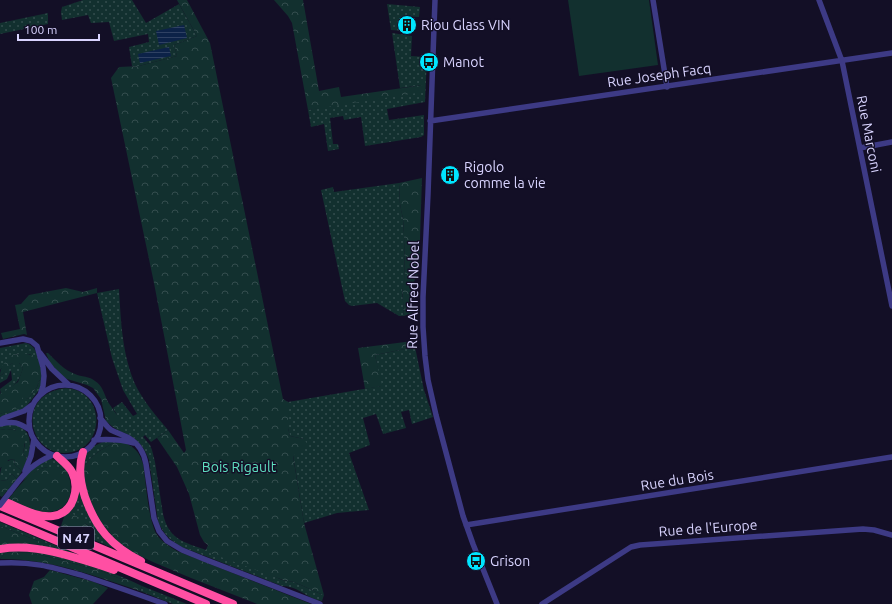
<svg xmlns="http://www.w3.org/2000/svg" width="892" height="604" font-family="Ubuntu,sans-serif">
<defs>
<pattern id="grass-dots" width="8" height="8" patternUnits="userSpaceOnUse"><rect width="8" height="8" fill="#12302f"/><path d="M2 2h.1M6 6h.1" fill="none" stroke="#344d4e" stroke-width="1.8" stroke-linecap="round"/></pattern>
<pattern id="forest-crowns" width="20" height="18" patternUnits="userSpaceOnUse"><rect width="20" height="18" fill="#12302f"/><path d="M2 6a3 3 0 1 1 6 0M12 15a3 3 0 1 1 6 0" fill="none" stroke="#344d4e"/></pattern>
<pattern id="water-rules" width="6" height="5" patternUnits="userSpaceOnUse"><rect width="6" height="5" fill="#0c2248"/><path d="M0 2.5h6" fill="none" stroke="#2f4163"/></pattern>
</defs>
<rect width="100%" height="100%" fill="#130f26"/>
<path fill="url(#grass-dots)" d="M 83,0 L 132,0 L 146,23 L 179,4 L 197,36 L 174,45 L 177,56 L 139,66 L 132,66 L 129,47 L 149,42 L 148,34 L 114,41 L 109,22 L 91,23 L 88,15 L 62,20 L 61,12 L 62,7 Z
M 387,4 L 420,7 L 419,17 L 403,16 L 402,29 L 404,29 L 404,31 L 391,30 Z
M 48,13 L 48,24 L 0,34 L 0,23 Z
M 392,33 L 412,36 L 411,56 L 427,57 L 425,102 L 387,109 L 389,120 L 424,115 L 424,135 L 421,137 L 365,146 L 361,117 L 344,120 L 343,116 L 330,118 L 333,144 L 338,144 L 339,149 L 328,151 L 324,124 L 311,127 L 308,110 L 423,85 L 400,88 Z
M 399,183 L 400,204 L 403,219 L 404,234 L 405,282 L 402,288 L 404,316 L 399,316 L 377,303 L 352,306 L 349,305 L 345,301 L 321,190 L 333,187 L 334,192 Z
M 119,289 C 121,322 122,357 137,388 C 145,403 157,417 168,430 L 151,442 L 145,435 L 143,437 L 150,445 L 152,450 L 155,462 L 163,514 C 169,540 184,542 206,550 L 208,545 L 282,580 C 287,581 292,581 296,583 C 305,586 314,592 324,595 L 322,601 C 318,600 314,599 310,597 C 299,591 294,586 282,586 L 182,547 C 170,540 163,534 158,521 L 149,460 C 143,444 135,436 119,431 L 117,415 L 113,408 L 122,402 L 133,416 L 137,414 L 123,390 L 112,358 L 97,293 Z
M 26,343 C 36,346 37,354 40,364 L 30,354 L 21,355 L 15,354 L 0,370 L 0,348 Z
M 415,347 L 424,390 L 433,417 L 412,424 L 409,410 L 401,412 L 406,428 L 383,434 L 376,414 L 363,418 L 370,445 L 349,453 L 369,510 L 337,513 L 304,523 L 293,455 L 304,439 L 290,436 L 288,428 L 288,402 L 381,386 L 375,355 Z
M 13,363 L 19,363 L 23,368 C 18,385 14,385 1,395 L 0,389 L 12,380 L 11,370 L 7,379 L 0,383 L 0,376 L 3,374 L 7,366 Z
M 42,378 L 41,385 L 39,390 L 25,408 L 0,418 L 0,414 L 16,408 L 23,396 L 28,399 L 37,387 L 39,381 Z
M 60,389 C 64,388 68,388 72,389 C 105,396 104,445 72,452 C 31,461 14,399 60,389 Z
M 14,424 C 17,425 21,427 23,429 C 33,436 30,451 27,460 L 23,453 L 25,444 L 15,430 L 6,429 L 0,430 L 0,426 Z
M 105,441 L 120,441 L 111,444 L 98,452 L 91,458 L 85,465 L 81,466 C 82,463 83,459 84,456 C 88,449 97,444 105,441 Z
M 15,459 L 14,464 L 22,471 L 17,479 L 12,474 L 7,480 L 0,481 C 0,468 1,461 15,459 Z
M 51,459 L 59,461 L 66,470 C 44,463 40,469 23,481 L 27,475 L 38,463 Z
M 78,487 L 114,546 L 113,548 L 94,540 L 96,532 L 92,528 L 68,511 Z
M 0,522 L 76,554 L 75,554 L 38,546 L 38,541 L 0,526 Z
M 0,551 L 42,551 L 95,566 L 127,579 L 118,578 L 104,572 L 57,559 L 32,553 L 6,552 L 0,559 Z
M 142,586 L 187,604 L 173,604 L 140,591 Z"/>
<path fill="url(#forest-crowns)" d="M 177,0 L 187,0 L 210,43 L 283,399 L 288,402 L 288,428 L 290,436 L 304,439 L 308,445 L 293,456 L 304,523 L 324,595 C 314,592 305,586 296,583 C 292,581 287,581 283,580 L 210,553 L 208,545 L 204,542 L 200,535 L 189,494 L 177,467 L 157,438 L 168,430 L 184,453 L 186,450 L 154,283 L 111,78 L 119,67 L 139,66 L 177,56 L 174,45 L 197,36 Z
M 274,0 L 303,0 L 319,91 L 339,87 L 341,97 L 423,85 L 423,92 L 308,110 L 292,23 L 288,16 Z
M 422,178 L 419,270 L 413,284 L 412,313 L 404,316 L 402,287 L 405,281 L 404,234 L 403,219 L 400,204 L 399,183 Z
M 66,288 L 83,292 L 97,288 L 97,293 L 23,312 L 27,335 L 24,334 L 3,339 L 1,333 L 20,329 L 15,305 L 21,304 L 29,295 Z
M 413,341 L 415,347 L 375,355 L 382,386 L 365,389 L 358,348 Z
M 46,353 L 48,353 C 56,361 64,370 75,374 C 81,377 90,376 95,381 C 103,386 104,394 108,402 C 113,409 117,416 123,422 L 119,431 L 113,427 L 106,421 L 101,399 L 93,388 L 87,385 L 67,379 L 61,375 L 50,363 Z
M 14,354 C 20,355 26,353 32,355 C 41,357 41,370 42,378 L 39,381 L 37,387 L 28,399 L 23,397 L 16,409 L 0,414 L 0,393 L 1,394 L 18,382 L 23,368 L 19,363 C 5,362 9,370 0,376 C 0,366 6,360 14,354 Z
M 6,429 C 25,431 27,434 23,453 L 27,460 L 22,471 L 14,464 L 15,459 L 8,460 L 6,467 L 1,467 L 0,469 L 0,430 Z
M 120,441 C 133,446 139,450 143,464 C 146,481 148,521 157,535 C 162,542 169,546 177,551 L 311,604 L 257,604 L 191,578 L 153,562 L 134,553 L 117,541 L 103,525 L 94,509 L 86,489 L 81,466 L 85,465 L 91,458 L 98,452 L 111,444 Z
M 48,467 L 56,467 L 66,470 C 77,490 69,514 44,512 C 32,511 19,504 8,500 C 19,486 30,470 48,467 Z
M 12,474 L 17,479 L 2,497 L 0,496 L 0,481 L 7,480 Z
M 68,511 L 84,521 L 86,524 L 92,528 L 97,532 L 94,540 L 61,526 L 65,514 Z
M 0,526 L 38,541 L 38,546 L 0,546 Z
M 6,552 L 32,553 L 57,559 L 104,572 L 118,578 L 127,579 L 142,586 L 140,591 C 96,576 47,558 0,559 Z
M 50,570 L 94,582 L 108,588 L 93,604 L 32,604 L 29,595 L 34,581 L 44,577 Z"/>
<path fill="#12302f" d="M 568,0 L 649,0 L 658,65 L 579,76 Z"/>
<path fill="url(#water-rules)" d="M 184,25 L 187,38 L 159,45 L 156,31 Z
M 169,47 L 171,56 L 140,63 L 138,54 Z"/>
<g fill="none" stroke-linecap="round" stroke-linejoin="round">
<path stroke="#3d3a85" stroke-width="5.5" d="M 435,0 L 428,194 L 423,297 L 423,327 L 425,356 L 428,380 L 436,415 L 463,516 L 473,544 L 497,604
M 653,0 L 667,87
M 819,0 L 842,61 L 892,306
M 430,121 L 892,53
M 860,148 L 892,142
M 0,343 L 23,339 L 31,341 L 37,346 L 43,367 L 44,376 L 43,386 L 40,395
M 40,353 L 52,369 L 69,385
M29 421a36 36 0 1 1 72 0a36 36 0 1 1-72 0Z
M 100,418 C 104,422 107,427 111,430 C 117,433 123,435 129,438 C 139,444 144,453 146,464 L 154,518 L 159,531 L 167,541 L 182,550 L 204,559 L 320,604
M 0,421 L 4,418 L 24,411 L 32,405
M 0,424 C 14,421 18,422 30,430
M 94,440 C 108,439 120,439 134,443
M 25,471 L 31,456 L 34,439
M 10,492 C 24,474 31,464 53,455
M 466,525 L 892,457
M 0,563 C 31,561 52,567 81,575 C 109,584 137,594 165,604
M 542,604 L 631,547 L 640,545 L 863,529 L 874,530 L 892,535"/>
<path stroke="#ff4fa3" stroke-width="8" d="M 83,452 C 78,467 80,482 85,497 C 96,528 111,546 141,561
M 8,503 C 22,509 38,518 53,516 C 74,513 80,488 72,472 C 68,465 62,461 57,456
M 0,506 L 233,604
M 0,517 L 206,604
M 0,549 C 25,545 49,550 73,557 C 87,561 100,565 114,570"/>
<path stroke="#3d3a85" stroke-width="5.5" d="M 0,505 L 10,492"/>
</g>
<defs>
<symbol id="building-disc" viewBox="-11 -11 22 22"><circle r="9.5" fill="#00e5ff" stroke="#130f26"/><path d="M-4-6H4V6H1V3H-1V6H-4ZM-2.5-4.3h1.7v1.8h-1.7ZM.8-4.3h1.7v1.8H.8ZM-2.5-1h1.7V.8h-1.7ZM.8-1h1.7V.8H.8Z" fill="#111"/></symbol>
<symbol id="bus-disc" viewBox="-11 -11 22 22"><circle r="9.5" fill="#00e5ff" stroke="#130f26"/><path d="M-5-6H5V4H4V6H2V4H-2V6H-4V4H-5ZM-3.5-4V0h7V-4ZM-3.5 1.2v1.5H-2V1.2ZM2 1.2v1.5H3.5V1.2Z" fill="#111"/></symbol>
</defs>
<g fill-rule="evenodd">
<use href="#building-disc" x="396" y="14" width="22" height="22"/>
<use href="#bus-disc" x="418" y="51" width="22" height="22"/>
<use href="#building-disc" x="439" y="164" width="22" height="22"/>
<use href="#bus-disc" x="465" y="550" width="22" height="22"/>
</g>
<g text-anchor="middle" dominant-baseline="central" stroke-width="3" stroke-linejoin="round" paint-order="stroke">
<rect fill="#130f26" stroke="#9e99be" stroke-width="1" x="58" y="527" width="36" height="22" rx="3"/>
<g font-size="13" font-weight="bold" fill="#d9d4ff">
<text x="76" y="538">N 47</text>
</g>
<g font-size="14" fill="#d9d4ff" stroke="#130f26" text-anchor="start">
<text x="421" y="25">Riou Glass VIN</text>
<text x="443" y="62">Manot</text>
<text x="464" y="167">Rigolo<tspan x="464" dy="16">comme la vie</tspan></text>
<text x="490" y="561">Grison</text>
</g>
<g font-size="14" fill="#d9d4ff" stroke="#130f26">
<text transform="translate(659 75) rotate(-8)">Rue Joseph Facq</text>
<text transform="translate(869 134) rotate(79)">Rue Marconi</text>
<text transform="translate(413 295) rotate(-89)">Rue Alfred Nobel</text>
<text transform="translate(677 480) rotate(-9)">Rue du Bois</text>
<text transform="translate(708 528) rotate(-4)">Rue de l'Europe</text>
</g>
<g font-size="14" fill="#5fe0c0" stroke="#130f26">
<text x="239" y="467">Bois Rigault</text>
</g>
</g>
<path d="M18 34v6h81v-6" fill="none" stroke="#d9d4ff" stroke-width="2"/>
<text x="24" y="34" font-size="12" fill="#d9d4ff" stroke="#130f26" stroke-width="3" paint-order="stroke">100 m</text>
</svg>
